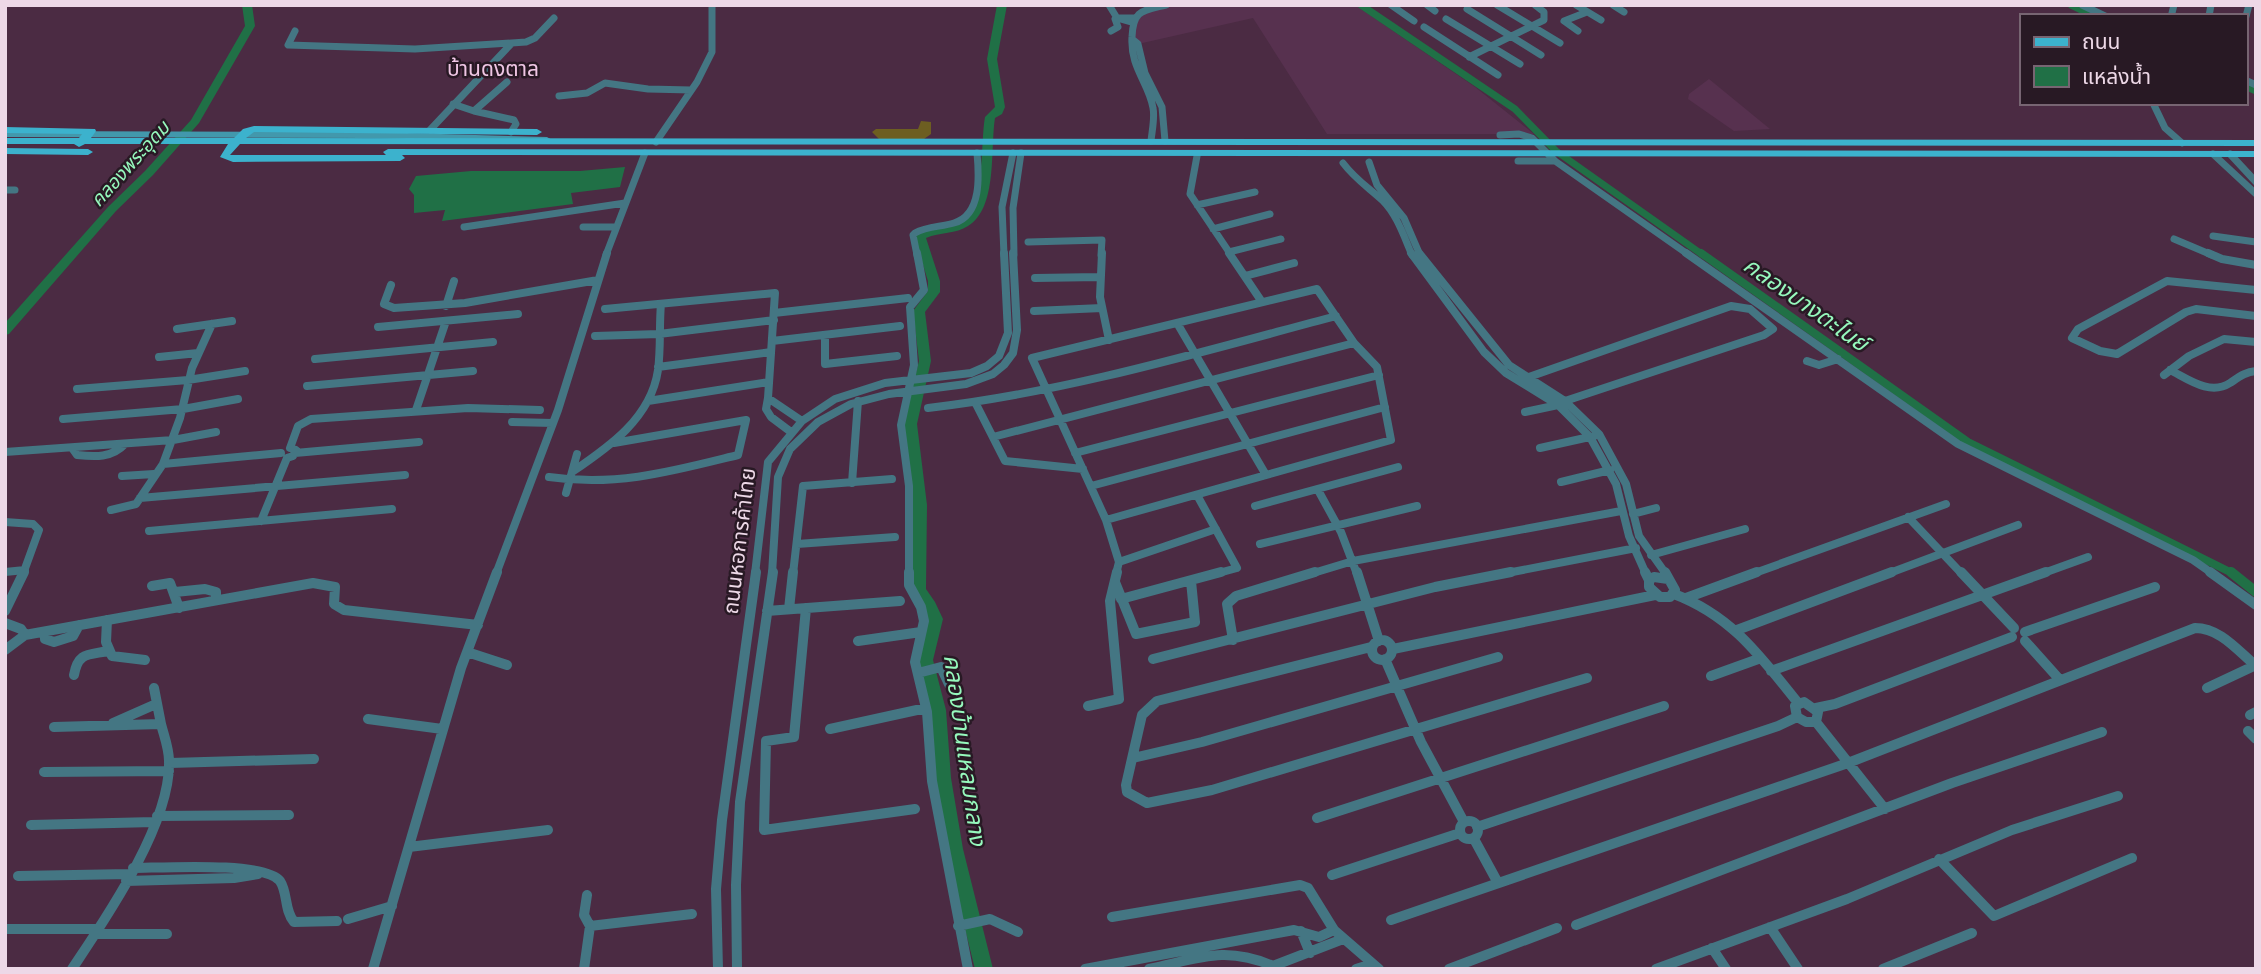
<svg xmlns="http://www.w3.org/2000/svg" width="2261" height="974" font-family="Poppins,'Noto Sans Thai',sans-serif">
<rect width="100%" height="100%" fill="#4b2b43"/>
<path fill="#57314f" d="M 1176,5 L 1355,5 L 1475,87 L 1534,134 L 1327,134 L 1253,18 L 1138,44 L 1130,28 L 1131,22 L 1150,11 Z
M 1709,79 L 1770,129 L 1734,131 L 1688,99 L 1689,94 Z"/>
<path fill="#6d5e21" d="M 921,121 L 931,122 L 931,134 L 924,139 L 879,139 L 872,132 L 876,129 L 918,129 Z"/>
<path fill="#207046" d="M 625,167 L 620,187 L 571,193 L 573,204 L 442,221 L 445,210 L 414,213 L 414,195 L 409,189 L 416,176 L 471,171 L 580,171 Z"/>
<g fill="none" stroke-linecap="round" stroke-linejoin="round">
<path stroke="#207046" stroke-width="7" d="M 1361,5 L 1515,109 L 1556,151 L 1703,255
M 2071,5 L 2094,16
M 2245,86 L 2256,91"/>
<path stroke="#207046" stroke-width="8" d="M 1701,253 L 1968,442 L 2234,574"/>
<path stroke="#207046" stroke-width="10" d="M 2231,572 L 2256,592"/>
<path fill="#207046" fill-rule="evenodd" d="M 242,5 L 252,5 L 255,26 L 199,123 L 153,175 L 116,211 L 9,334 L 5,335 L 5,323 L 108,207 L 145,171 L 191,120 L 245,26 Z
M 997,5 L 1007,5 L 997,59 L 1005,107 L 1002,114 L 995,118 C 990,149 998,208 968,226 C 956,234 940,232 926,238 L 940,281 L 940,292 L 925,312 L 931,361 L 917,424 L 927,505 L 926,589 L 935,602 L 943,619 L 933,660 L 946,710 L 951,778 L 963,849 L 993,969 L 975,969 L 945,849 L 935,778 L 930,710 L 917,660 L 927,619 L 912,590 L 911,579 L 913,505 L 903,424 L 919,361 L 913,311 L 928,291 L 928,281 L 914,236 C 927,224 946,230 960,221 C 986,205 980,145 985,117 L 995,107 L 987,59 Z"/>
<path stroke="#447683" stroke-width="7" d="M 1109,5 L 1117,18
M 1391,5 L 1414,21
M 1427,5 L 1435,11
M 1497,5 L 1560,43
M 1576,5 L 1601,20
M 1613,5 L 1624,12
M 2082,5 L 2105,16
M 1467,9 L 1541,55
M 2172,13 L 2174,5
M 2209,16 L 2211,5
M 1446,19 L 1520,64
M 2245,20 L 2249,5
M 1131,22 L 1117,18 L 1134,18
M 1424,27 L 1498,75
M 295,31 L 288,45 L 415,49 L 526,42 L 535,38 L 554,18
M 1111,31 L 1118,27 L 1115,19
M 1578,31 L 1564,21 L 1587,12
M 1132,39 L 1138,44 L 1145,73 L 1162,107 L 1165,141
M 1469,57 L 1544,20 L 1544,12 L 1535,5
M 2245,80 L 2256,85
M 507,82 L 474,111 L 514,120 L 516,124 L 511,132
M 559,96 L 587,93 L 605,83 L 648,89 L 691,90
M 2153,103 L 2165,128 L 2182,143
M 453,104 L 474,111
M 430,130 L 511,44
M 1500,135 L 1519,134 L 1532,138 L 1555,161 L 1689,255
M 1151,141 C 1152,131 1155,118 1153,108 C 1149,83 1130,68 1132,37 C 1133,10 1142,11 1166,5
M 656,142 L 697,82 L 712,52 L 712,5
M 2213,154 L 2256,194
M 2230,154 L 2256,182
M 1197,156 L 1190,194 L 1231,255
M 1518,161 L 1555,161
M 1369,162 L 1377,185 L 1404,218 L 1420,255
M 1343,163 C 1355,179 1369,188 1383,201 C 1397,215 1404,237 1412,255
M 5,190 L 15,190
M 1197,205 L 1255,192
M 464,227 L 625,203
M 583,227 L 615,227
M 1213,229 L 1270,214
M 2213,236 L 2256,242
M 2174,239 L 2212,255
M 1028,242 L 1102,240 L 1101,255
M 1229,252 L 1281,239
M 606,255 L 645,153
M 917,255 L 913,235 L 915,233 C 927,226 941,227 954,223 C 982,215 979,175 977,153
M 1004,255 L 1002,207 L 1013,153
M 1014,255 L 1013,208 L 1021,153"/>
<path stroke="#447683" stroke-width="8" d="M 1102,253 L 1100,297 L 1109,340
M 1229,253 L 1262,302
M 1411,253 L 1484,352 L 1506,373 L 1558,405 L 1590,437 L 1616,484 L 1629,536 L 1646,574
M 1419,253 L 1509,365 L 1565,401 L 1599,434 L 1626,484 L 1639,536 L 1666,574
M 1686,253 L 1958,444 L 2193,560 L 2213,574
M 2208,253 L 2222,259 L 2256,265
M 1245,276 L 1294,263
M 1035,278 L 1100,277
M 391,285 L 384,304 L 394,308 L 465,303 L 598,280
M 1317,289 L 1354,343 L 1377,367 L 1391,440 L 1106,520 L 1032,358 Z
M 2256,290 L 2167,281 L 2078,329 L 2072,338 L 2100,351 L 2117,354 L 2186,312 L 2196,309 L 2256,316
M 446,306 L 454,281
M 605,309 L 775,293 L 768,398
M 1034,311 L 1102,308
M 774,313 L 908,298
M 1177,323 L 1266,475
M 378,327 L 518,314
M 177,329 L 232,321
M 825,335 L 825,364 L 897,356
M 595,336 L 659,334 L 774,320
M 772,341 L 900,326
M 159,357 L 198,353
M 315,359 L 493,342
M 1807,361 L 1819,365 L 1838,359
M 658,367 L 771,352
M 2170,370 C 2188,379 2210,396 2230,383 C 2239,377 2245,372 2256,371
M 2164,375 L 2189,356 L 2224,339 L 2256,342
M 1526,378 L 1731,306 L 1750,309 L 1773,329 L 1764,335 L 1565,401
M 307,386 L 473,371
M 77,389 L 188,380 L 245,371
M 648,401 L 769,382
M 976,404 L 1005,461 L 1083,469
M 928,408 C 1067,392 1201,352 1336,316
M 416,410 L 446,321
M 1525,412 L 1558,405
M 63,419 L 183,409 L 238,399
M 512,422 L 553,423
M 791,432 L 771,417 L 766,409 L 768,398 L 802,421
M 993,437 L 1354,343
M 72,448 L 77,455 C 95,457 112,458 125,444
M 290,448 L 298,426 L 311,419 L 468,408 L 540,410
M 1540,448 L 1594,436
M 5,452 L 173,440 L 216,432
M 295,453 L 419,442
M 1075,453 L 1379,375
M 163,464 L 281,453
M 572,472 C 609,447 651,418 658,370 C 661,348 659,326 661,304
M 122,476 L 154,474
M 549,477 C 617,487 673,471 738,455 L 746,420 L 614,443
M 1561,482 L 1610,470
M 852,483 L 858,401
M 1091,486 L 1385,407
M 1318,490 L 1341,532 L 1357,574
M 566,493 L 577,454
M 1197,495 L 1237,568 L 1215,574
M 140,498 L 405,475
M 1255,506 L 1398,467
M 111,510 L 136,504 L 163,464 L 180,418 L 192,368 L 212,324
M 1633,514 L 1656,508
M 1908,517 L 1962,574
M 1106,520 L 1119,562 L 1116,574
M 261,521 L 287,458 L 293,456 L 296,450
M 5,522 L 33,524 L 39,530 L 23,574
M 149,531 L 392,509
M 797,544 L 895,537
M 1260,544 L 1417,506
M 1651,555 L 1745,529
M 1119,562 L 1216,529
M 5,572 L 25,570
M 496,574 L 558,410 L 607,253
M 755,574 L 768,462 L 802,421 L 835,399 L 885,383 L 971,373 L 987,366 L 999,356 L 1008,333 L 1004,253
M 772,574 L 778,477 L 790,449 L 818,422 L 851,404 L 889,394 L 966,384 L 993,374 L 1004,365 L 1013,353 L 1017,330 L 1013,253
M 793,574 L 803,486 L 892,479
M 909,574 L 909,486 L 901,425 L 914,365 L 910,307 L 924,290 L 917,253
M 1310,574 L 1353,561 L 1621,511
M 1502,574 L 1636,548
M 1752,574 L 1946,504
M 1887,574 L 2018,525
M 2041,574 L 2088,557"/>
<path stroke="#447683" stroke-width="10" d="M 909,572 L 909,585 L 921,607 L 924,621 L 915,662 L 927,712 L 932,781 L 968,969
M 1357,572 L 1379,641
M 1645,572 L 1649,580
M 1665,572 L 1675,590 L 1670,597 L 1660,597 L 1649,587 L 1649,580 L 1654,577 L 1668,579
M 1961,572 L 2014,628
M 2210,572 L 2256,605
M 1115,582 L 1136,634 L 1195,622 L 1191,581
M 152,586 L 170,583 L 179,608
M 175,592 L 205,589 L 216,592 L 216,599
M 1674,594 C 1732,616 1760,656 1798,703
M 1686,598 L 1757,572
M 1121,599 L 1221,572
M 806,608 L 794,737 L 766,741 L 764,830 L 915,809
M 789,609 L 793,572
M 5,611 L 24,572
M 767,611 L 900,601
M 107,620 L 106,642 L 112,656 L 145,660
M 5,623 L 21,629 L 25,635
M 1737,630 L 1892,572
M 45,632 L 45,639 L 54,642 L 73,636 L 79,625
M 2025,632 L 2155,587
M1372 650a10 10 0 1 1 20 0a10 10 0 1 1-20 0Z
M 1233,640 L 1227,604 L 1236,596 L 1315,572
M 858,641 L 921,632
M 2025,641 L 2060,680
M 1371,647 L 1157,701 L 1142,715 L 1126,785 L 1127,792 L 1147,803 L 1212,790 L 1587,678
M 1393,649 L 1655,595
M 5,650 L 25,635 L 313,583 L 335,587 L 334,604 L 344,610 L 478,625
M 467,652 L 507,665
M 1153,659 L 1435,587 L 1511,572
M 1385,659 L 1421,742 L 1464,822
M 1771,671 L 2046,572
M 918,673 L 941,667 L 949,684
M 74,675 C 78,652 88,655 108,651
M 1711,676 L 1761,658
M 154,688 L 161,724
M 2207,688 L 2256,665
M 1804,702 L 1818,712 L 1816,722 L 1806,722 L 1797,717 L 1795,706 Z
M 1088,706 L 1119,699 L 1110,601 L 1117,572
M 1816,708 L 1835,704 L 2012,637
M 2250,715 L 2256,712
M 368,719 L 442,729
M 1816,722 L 1885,809
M 113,723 L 156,704
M 54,727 L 161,724 C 164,736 169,748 169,761 C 171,824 106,918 72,969
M 830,729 L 926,708
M 2248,731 L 2256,739
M 1133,758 L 1202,742 L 1498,657
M 170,763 L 314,759
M 44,772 L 169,771
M 157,816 L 289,815
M 1317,818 L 1664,706
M1460 830a9 9 0 1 1 18 0a9 9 0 1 1-18 0Z
M 31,825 L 154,822
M 1477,827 L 1778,726 L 1797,717
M 1474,839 L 1498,883
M 409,847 L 548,830
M 1939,859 L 1994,916 L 2132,858
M 133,868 C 159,868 265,861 280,881 C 288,893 284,910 294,922 L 337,921
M 1332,875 L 1460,833
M 18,876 L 130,874
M 126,881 L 234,878 L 258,874
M 1112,917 L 1300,885 L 1308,888 L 1334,930 L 1379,969
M 348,919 L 392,906
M 1391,920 L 1848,763 L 2195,628 C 2220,628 2237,650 2255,665
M 1576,925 L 1952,783 L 2102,732
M 590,926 L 692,914
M 958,926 L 990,919 L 1018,932
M 1770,927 L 1798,969
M 5,929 L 98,929
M 1301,931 L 1310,953
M 95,934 L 167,934
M 1712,948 L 1726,969
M 373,969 L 461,668 L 497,572
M 584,969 L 590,926 L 584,915 L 587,895
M 718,969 L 716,889 L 722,820 L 756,572
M 737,969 L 736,885 L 740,802 L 773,572
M 1085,969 L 1294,930 L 1319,937 L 1334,930
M 1149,969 C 1198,959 1224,945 1273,966 L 1343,939
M 1356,969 L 1372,964
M 1449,969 L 1557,928
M 1656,969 L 1847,899 L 2012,830 L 2118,796
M 1883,969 L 1972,933"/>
<path fill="#4298ac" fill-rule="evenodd" d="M 5,131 L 372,132 L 547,137 L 552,140 L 547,143 L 372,138 L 5,137 Z"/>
<path fill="#3cb2cd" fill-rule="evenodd" d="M 254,126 L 537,129 L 542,132 L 537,135 L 254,132 L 246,138 L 2256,140 L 2256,146 L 240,144 L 230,155 L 386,155 L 383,152 L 388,149 L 2256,151 L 2256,157 L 402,155 L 405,158 L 400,161 L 233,162 L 220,157 L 228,144 L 85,144 L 79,147 L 74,144 L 5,144 L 5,138 L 79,138 L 82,134 L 5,133 L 5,127 L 95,129 L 96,131 L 91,138 L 234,138 L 243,129 Z
M 5,148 L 88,149 L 93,152 L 88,155 L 5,154 Z"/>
</g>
<g text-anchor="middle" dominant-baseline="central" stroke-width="5" stroke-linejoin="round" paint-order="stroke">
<g font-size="19" font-style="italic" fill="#96f9bd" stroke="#281924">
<text transform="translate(130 164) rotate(-48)">คลองพระอุดม</text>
</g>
<g font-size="21" fill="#efc6e4" stroke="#281924">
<text x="493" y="68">บ้านดงตาล</text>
</g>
<g font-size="21" fill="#edd8e7" stroke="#281924">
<text transform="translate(739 541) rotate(-83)">ถนนหอการค้าไทย</text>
</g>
<g font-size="23" font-style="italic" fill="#96f9bd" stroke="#281924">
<text transform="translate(1806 304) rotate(35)">คลองบางตะไนย์</text>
<text transform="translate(965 750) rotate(82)">คลองบ้านแหลมกลาง</text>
</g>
</g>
<rect width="2261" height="974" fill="none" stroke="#edd8e7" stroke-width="14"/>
<rect x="2020" y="14" width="228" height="91" fill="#281924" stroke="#776572" stroke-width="2"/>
<rect x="2034" y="37" width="35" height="10" fill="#3cb2cd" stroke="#776572" stroke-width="2"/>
<text x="2082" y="49" font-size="21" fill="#edd8e7">ถนน</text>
<rect x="2034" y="66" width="35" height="21" fill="#207046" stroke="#776572" stroke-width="2"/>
<text x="2082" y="84" font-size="21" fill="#edd8e7">แหล่งน้ำ</text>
</svg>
